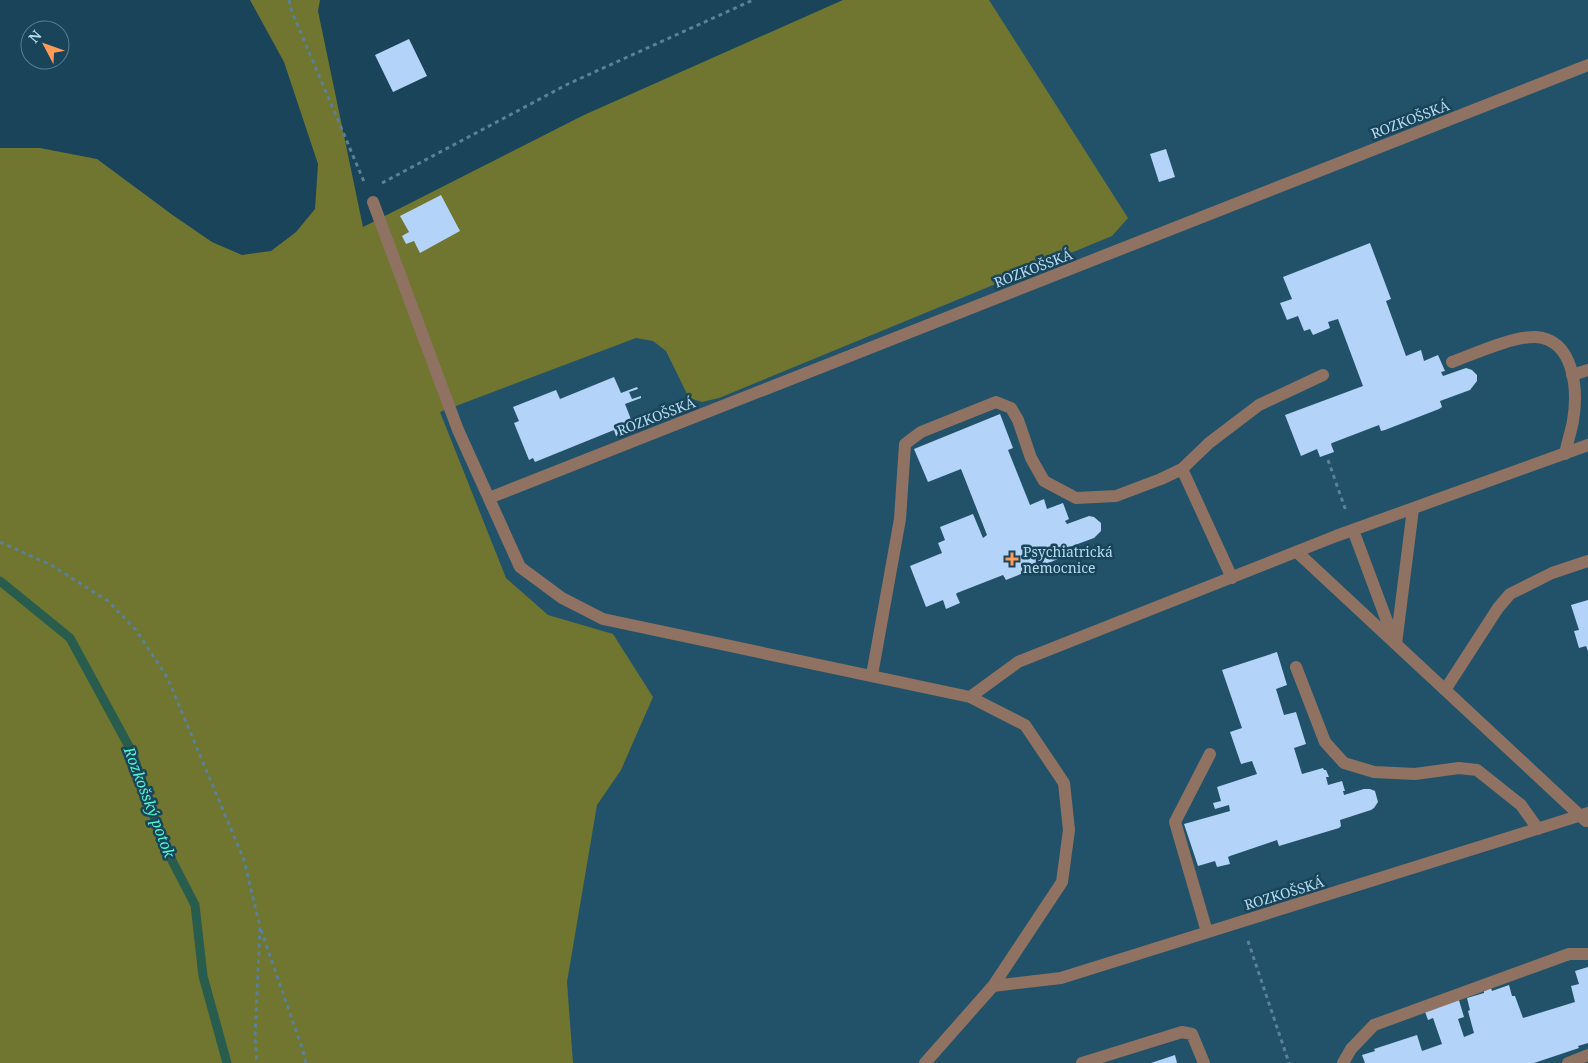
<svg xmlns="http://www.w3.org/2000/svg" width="1588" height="1063" font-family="'Noto Serif',serif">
<rect width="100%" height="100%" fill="#194459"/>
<path fill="#225269" d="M 843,0 L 1588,0 L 1588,1063 L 447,1063 L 363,228 L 584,115 Z"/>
<path fill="#70752f" d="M 250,0 L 320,0 L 318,11 L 363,227 L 584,115 L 843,0 L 989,0 L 1128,218 L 1112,236 L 719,398 L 702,402 L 689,398 L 666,351 L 653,341 L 636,338 L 440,412 L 506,578 L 548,615 L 613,634 L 653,697 L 621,770 L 597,805 L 567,982 L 573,1063 L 0,1063 L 0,148 L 40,148 L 97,159 L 174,216 L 212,242 L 242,255 L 271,251 L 296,232 L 315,209 L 318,164 L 284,62 Z"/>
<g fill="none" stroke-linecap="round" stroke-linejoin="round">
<path stroke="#285d4e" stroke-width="9" d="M 0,581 L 70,638 L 132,752 L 163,843 L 195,905 L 203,976 L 227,1063"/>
</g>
<path fill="#b3d3f8" d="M 409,39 L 427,76 L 393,92 L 375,55 Z
M 1166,149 L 1175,177 L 1159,182 L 1150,154 Z
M 441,195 L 460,231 L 420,253 L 414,241 L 406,244 L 402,236 L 409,232 L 400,216 Z
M 1370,243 L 1391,299 L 1386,301 L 1406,356 L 1421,350 L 1424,361 L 1438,355 L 1445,371 L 1441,372 L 1443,376 L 1466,368 L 1472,370 L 1477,375 L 1477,381 L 1470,390 L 1440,401 L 1442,407 L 1439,409 L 1385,430 L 1381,431 L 1379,425 L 1332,443 L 1331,444 L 1334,452 L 1320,457 L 1317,449 L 1301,456 L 1285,415 L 1363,386 L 1338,319 L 1328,322 L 1330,328 L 1313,335 L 1310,329 L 1304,331 L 1298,316 L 1287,320 L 1280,303 L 1292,299 L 1283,277 Z
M 614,377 L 621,393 L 637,387 L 638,389 L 629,392 L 632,399 L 641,396 L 641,398 L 625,404 L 632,422 L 624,425 L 626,432 L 616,436 L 614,430 L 535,462 L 533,458 L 529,460 L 514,423 L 519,421 L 513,407 L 556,390 L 560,399 Z
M 1000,414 L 1013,448 L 1008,450 L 1030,505 L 1044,499 L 1047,509 L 1063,503 L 1069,519 L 1065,521 L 1067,524 L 1089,516 L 1094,517 L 1101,523 L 1101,531 L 1094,538 L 1064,549 L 1067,555 L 1063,557 L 1006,580 L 1003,575 L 957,593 L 956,594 L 960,603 L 946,609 L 943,600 L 926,607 L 910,566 L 942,553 L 938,543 L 945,540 L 940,527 L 973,514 L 983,538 L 987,535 L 961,469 L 928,482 L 914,449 Z
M 1588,600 L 1588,651 L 1586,646 L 1579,648 L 1574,631 L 1579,630 L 1571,605 Z
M 1277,652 L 1287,685 L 1276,689 L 1284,715 L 1296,712 L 1306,744 L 1294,748 L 1302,774 L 1323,768 L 1324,770 L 1326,770 L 1329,777 L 1326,777 L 1328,785 L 1342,781 L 1345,791 L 1343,791 L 1344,795 L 1364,789 L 1370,789 L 1375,791 L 1378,802 L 1374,808 L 1371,810 L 1340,820 L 1341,826 L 1339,828 L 1279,846 L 1277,840 L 1230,856 L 1228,857 L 1230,864 L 1217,867 L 1215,861 L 1198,866 L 1184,824 L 1230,811 L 1229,805 L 1215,809 L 1213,803 L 1221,801 L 1217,787 L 1257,774 L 1252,761 L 1241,764 L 1230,732 L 1242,728 L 1222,670 Z
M 1588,967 L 1588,1043 L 1578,1046 L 1579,1048 L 1534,1063 L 1365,1063 L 1362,1055 L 1375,1051 L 1374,1049 L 1417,1035 L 1422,1051 L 1442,1044 L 1433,1018 L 1428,1020 L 1424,1009 L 1458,997 L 1464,1017 L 1458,1019 L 1464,1037 L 1474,1033 L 1468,1011 L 1470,1010 L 1467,998 L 1484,993 L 1484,991 L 1491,988 L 1492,991 L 1509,985 L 1512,996 L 1515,996 L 1523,1018 L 1575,1002 L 1571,986 L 1579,984 L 1575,971 Z
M 1175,1055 L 1177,1063 L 1151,1063 Z"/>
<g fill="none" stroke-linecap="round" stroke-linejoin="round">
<path stroke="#598297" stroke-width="3" stroke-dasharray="4 4" stroke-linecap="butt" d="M 289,0 L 292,12 L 365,184
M 382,183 L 568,84 L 753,0
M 1328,460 L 1346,511
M 0,542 L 51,565 L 108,601 L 136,630 L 167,677 L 244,860 L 260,927 L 255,1038 L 257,1063
M 261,930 L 303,1051 L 306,1063
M 1248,941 L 1289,1063"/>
<path stroke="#8f7261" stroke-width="12" d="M 373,202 L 458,430 L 520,567 L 562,598 L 603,619 L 970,697 L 1025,725 L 1064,783 L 1069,830 L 1062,882 L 993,986 L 925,1063
M 1452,362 C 1474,354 1513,336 1536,337 C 1575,340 1578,391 1573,421 C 1571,432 1567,443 1565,454
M 1572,375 L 1588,370
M 1182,469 L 1232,578
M 489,498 L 1588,65
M 1353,530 L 1394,640
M 1297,552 L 1586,821
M 1396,644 L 1413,509
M 1296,667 L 1325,742 L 1344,763 L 1374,772 L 1415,774 L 1459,768 L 1477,770 L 1521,805 L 1538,829
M 872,675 L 900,519 L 905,444 L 921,432 L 996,402 L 1011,408 L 1018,420 L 1031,458 L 1044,481 L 1076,498 L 1116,496 L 1161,479 L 1182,469 L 1209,443 L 1259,405 L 1323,375
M 1445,690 L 1498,608 L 1510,594 L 1552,573 L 1588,561
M 970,697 L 1018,662 L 1336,536 L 1588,445
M 1207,932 L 1175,822 L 1210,754
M 993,986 L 1061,978 L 1588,813
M 1082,1063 L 1182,1032 L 1192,1034 L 1204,1063
M 1343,1063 L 1351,1049 L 1374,1025 L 1569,954 L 1588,954
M 1568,1063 L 1588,1055"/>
</g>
<path fill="#fe9b59" stroke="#194459" stroke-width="2" d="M1009.5 551.5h5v5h5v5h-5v5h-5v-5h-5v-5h5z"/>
<g text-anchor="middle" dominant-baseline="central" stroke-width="5" stroke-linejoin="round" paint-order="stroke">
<g font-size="14" fill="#b5dbf0" stroke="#194459">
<text transform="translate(1410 119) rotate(-21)">ROZKOŠSKÁ</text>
<text transform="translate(1033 268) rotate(-21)">ROZKOŠSKÁ</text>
<text transform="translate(656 416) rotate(-21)">ROZKOŠSKÁ</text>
<text transform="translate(1284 893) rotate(-17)">ROZKOŠSKÁ</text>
</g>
<g font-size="14" fill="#b5dbf0" stroke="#194459" text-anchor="start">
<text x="1023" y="551">Psychiatrická<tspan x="1023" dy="16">nemocnice</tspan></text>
</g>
<g font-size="15" font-style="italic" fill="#52f9d0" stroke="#194459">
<text transform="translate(150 802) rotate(69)">Rozkošský potok</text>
</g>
</g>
<g transform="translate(45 45) rotate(311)"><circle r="24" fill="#194459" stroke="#578095"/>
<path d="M0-4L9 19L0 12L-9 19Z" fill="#fe9b59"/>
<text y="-8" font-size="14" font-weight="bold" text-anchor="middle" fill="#b5dbf0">N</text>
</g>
</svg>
